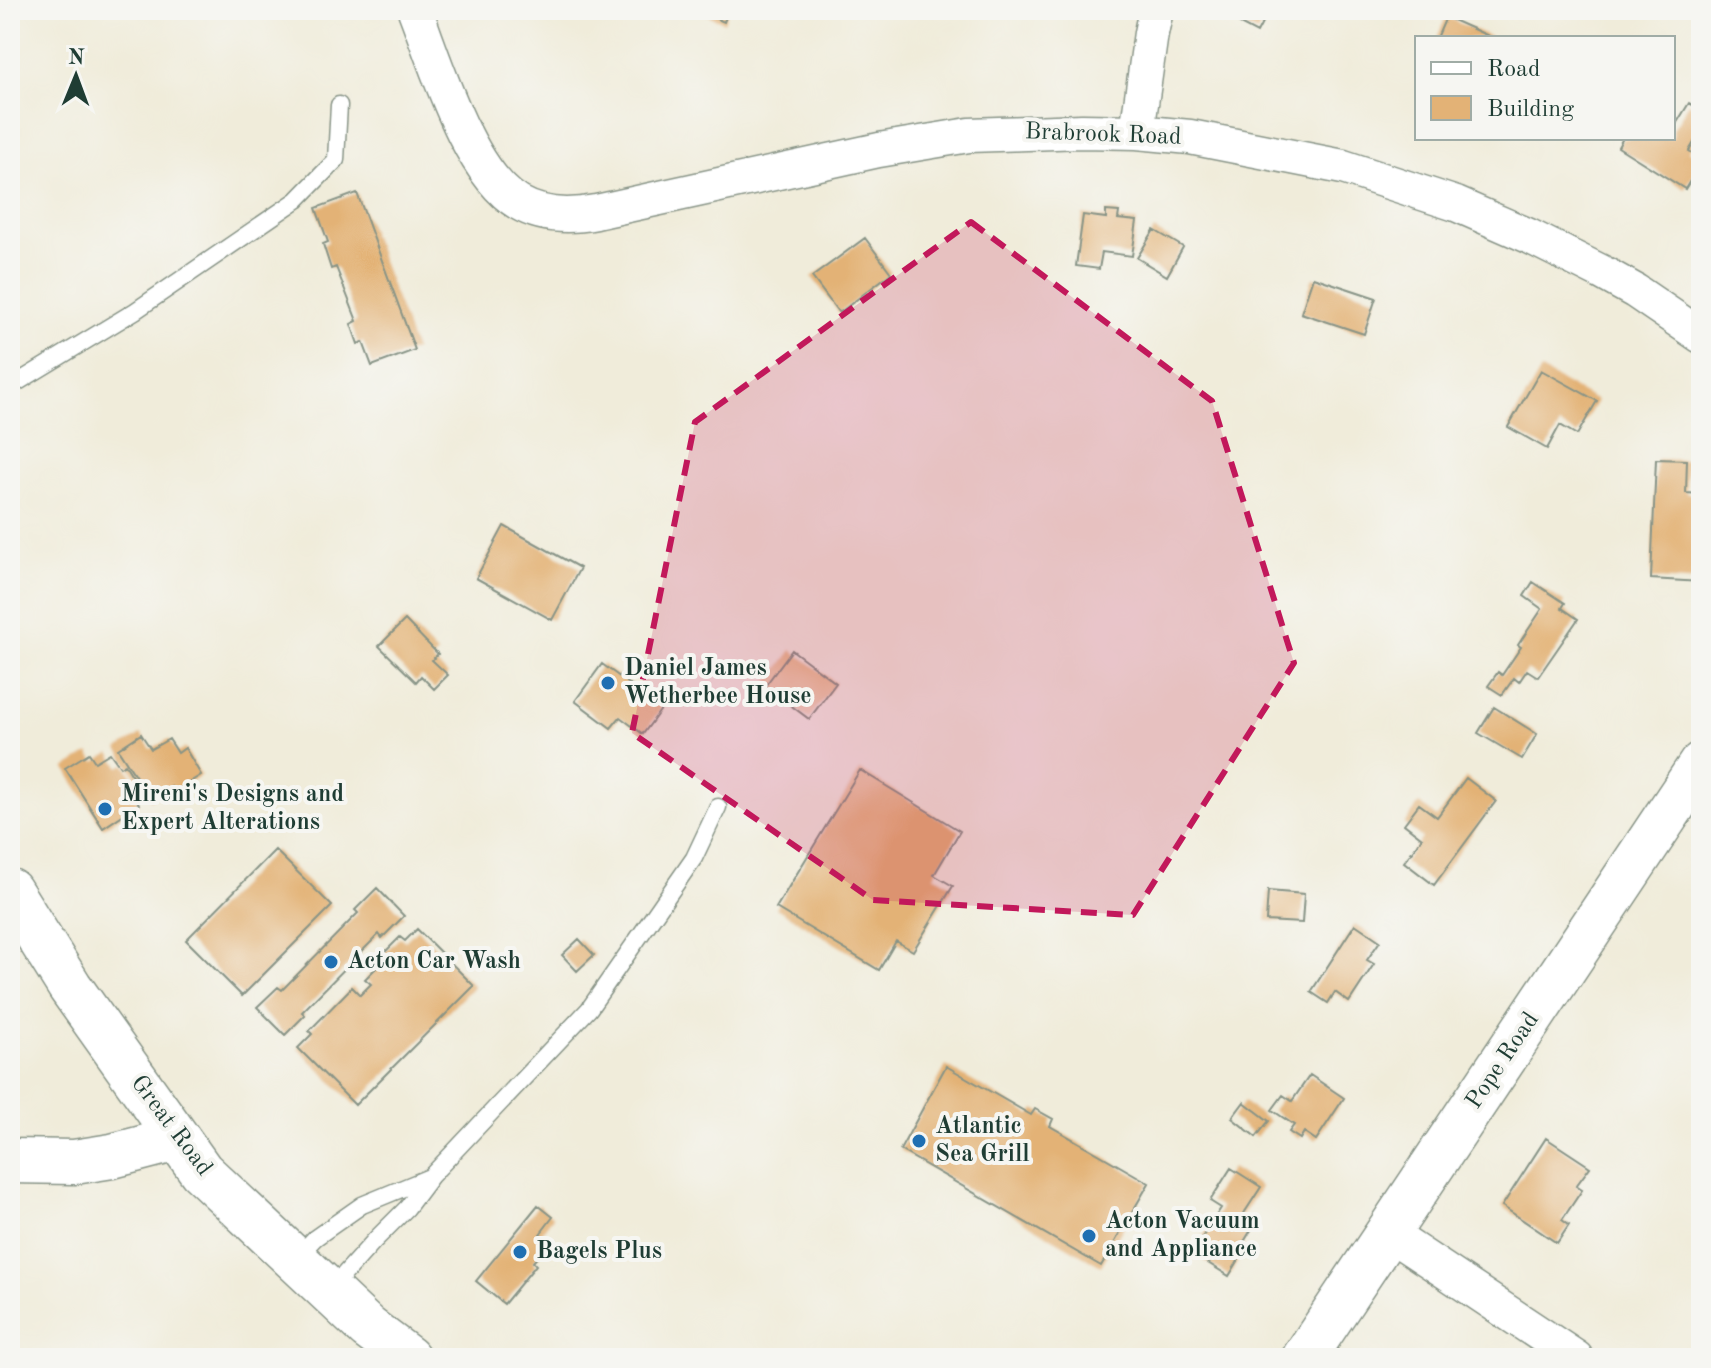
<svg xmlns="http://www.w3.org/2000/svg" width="1711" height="1368" font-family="'Old Standard TT',serif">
<rect width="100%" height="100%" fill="#f6f6f2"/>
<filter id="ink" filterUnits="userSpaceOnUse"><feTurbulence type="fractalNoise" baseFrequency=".0125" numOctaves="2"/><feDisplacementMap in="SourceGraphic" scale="16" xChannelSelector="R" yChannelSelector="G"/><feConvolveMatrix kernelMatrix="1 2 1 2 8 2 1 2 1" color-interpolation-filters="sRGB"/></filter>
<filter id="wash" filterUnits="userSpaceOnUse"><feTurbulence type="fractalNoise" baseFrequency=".006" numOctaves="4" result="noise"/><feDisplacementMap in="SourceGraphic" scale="32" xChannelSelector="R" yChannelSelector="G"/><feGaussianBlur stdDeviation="1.8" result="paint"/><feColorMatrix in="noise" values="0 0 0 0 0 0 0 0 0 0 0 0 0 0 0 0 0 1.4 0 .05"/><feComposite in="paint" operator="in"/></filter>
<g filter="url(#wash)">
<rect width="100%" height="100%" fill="#f0ecda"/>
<g id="blocks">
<path fill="#e3b276" d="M 696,10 L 729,10 L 724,22 Z
M 1223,10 L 1269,10 L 1257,33 L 1221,14 Z
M 1446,17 L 1493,38 L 1437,38 Z
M 1689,103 L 1701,110 L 1701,131 L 1689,151 L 1701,158 L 1701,163 L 1685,189 L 1618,147 L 1623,138 L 1673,138 L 1673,129 Z
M 357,193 L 415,350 L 372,366 L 363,342 L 358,344 L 351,324 L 357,321 L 336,267 L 331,269 L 323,244 L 328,242 L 316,208 Z
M 1106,211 L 1119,212 L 1118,219 L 1137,221 L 1132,256 L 1102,252 L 1099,269 L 1076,266 L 1083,215 L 1106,218 Z
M 1154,230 L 1183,247 L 1167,276 L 1137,258 Z
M 865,238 L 891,273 L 839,313 L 812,277 Z
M 1313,277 L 1376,298 L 1364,334 L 1301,313 Z
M 1541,370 L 1597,401 L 1577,435 L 1560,425 L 1547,449 L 1508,427 Z
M 1656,459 L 1687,460 L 1686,493 L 1701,494 L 1701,582 L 1651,579 Z
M 504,526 L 580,568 L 552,620 L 476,578 Z
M 1533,582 L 1565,603 L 1562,608 L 1578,619 L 1538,677 L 1527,670 L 1519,682 L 1514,678 L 1502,695 L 1488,686 L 1498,672 L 1502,675 L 1521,647 L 1518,645 L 1542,609 L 1524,596 Z
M 405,620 L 438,654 L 432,660 L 448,675 L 434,689 L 421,676 L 416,682 L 379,646 Z
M 792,650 L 836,683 L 809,719 L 765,686 Z
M 602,664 L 662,708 L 643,734 L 620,717 L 611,728 L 575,701 Z
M 1494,707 L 1537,734 L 1522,759 L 1478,733 Z
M 141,734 L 151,749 L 169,739 L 178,753 L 185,748 L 201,775 L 174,792 L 171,787 L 151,800 L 118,749 Z
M 89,753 L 95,762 L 110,753 L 120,767 L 125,764 L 137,784 L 130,789 L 139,804 L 103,828 L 65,768 Z
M 860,770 L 960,831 L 934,875 L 953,886 L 913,951 L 896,941 L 879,970 L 776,908 Z
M 1466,778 L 1496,801 L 1434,885 L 1404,862 L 1422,838 L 1404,824 L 1419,804 L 1437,817 Z
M 275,850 L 332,906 L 242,996 L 186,940 Z
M 377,888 L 404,916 L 382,938 L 379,934 L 302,1012 L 305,1015 L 285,1035 L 257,1007 L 278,987 L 282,990 L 358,913 L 355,910 Z
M 1268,891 L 1304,894 L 1302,923 L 1266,921 Z
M 1355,924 L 1380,941 L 1367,960 L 1374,964 L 1349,1002 L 1335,992 L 1328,1003 L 1311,992 Z
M 417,929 L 474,986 L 355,1105 L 298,1048 L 312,1034 L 309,1031 L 352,987 L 360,995 L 371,984 L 365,979 L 378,966 L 374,963 L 400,937 L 405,941 Z
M 579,939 L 594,955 L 577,971 L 562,955 Z
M 946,1066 L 1031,1115 L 1035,1109 L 1053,1119 L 1050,1126 L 1149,1183 L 1101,1266 L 900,1150 Z
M 1310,1075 L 1344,1098 L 1316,1140 L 1304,1132 L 1300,1139 L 1289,1132 L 1294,1125 L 1272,1110 L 1283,1095 L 1292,1101 Z
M 1244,1102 L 1269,1121 L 1256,1137 L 1232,1118 Z
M 1546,1138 L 1590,1167 L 1576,1186 L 1582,1190 L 1562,1220 L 1569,1225 L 1557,1243 L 1502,1206 Z
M 1231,1168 L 1261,1187 L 1239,1221 L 1251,1230 L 1242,1245 L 1246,1248 L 1229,1276 L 1192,1253 L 1221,1208 L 1210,1201 Z
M 538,1205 L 553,1217 L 540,1234 L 550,1242 L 533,1262 L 536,1265 L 504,1304 L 476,1281 Z"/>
</g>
</g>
<g filter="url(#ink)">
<use href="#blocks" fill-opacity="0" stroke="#889487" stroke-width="2"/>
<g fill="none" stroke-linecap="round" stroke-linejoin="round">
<defs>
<path id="lane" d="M 10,387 L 135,311 L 297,200 L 336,160 L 339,105
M 297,1257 L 315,1238 L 362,1205 L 430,1177
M 330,1290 L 375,1240 L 407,1208 L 431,1176 L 589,1009 L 694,858 L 718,807"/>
<path id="street" d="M 415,10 C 436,64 468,173 519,203 C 543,217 570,217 596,212 L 879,150 L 969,135 L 1082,131 L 1137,132 L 1190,137 L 1343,167 L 1456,204 L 1529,236 L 1601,272 L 1635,291 L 1701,336
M 1137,132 L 1151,33 L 1156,10
M 1388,1233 L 1576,1358"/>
<path id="secondary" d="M 10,891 L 70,987 L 201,1171 L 368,1328 L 408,1358
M 10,1161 L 74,1162 L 112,1156 L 177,1139
M 1304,1358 L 1701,764"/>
</defs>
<use href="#lane" stroke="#889487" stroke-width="19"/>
<use href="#street" stroke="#889487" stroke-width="37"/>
<use href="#secondary" stroke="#889487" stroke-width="47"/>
<use href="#lane" stroke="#fff" stroke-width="16"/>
<use href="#street" stroke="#fff" stroke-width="34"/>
<use href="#secondary" stroke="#fff" stroke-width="44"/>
</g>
</g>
<path fill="#c2185b" fill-opacity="0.2" stroke="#c2185b" stroke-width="6" stroke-dasharray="16 10" stroke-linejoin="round" d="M 971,222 L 1212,401 L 1294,663 L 1133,915 L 873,900 L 632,733 L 695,422 Z"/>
<g fill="#1f6fb2" stroke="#f6f6f2" stroke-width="3">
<circle cx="608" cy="683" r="8"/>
<circle cx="105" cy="809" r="8"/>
<circle cx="331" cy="962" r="8"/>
<circle cx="919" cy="1141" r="8"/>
<circle cx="1089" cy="1236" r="8"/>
<circle cx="520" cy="1252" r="8"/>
</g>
<g text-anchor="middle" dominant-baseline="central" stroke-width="8" stroke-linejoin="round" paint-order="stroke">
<g font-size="24" fill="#1f3d34" stroke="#f6f6f2">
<text transform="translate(1103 135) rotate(2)">Brabrook Road</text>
<text transform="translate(1503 1061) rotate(-56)">Pope Road</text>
<text transform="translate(171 1126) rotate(53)">Great Road</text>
</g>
<g font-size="24" font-weight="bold" fill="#1f3d34" stroke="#f6f6f2" text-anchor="start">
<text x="624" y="669">Daniel James<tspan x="624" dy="28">Wetherbee House</tspan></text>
<text x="121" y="795">Mireni's Designs and<tspan x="121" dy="28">Expert Alterations</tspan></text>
<text x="347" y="962">Acton Car Wash</text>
<text x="935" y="1127">Atlantic<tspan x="935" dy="28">Sea Grill</tspan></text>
<text x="1105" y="1222">Acton Vacuum<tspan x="1105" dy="28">and Appliance</tspan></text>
<text x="536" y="1252">Bagels Plus</text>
</g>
</g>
<rect width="1711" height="1368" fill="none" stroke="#f6f6f2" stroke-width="40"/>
<rect x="1415" y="36" width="260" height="104" fill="#f6f6f2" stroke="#a0aca6" stroke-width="2"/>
<rect x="1431" y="62" width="40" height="12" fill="#ffffff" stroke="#a0aca6" stroke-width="2"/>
<text x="1487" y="76" font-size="24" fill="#1f3d34">Road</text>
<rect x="1431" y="96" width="40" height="24" fill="#e3b276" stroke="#a0aca6" stroke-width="2"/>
<text x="1487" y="116" font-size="24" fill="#1f3d34">Building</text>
<g transform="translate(76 76) rotate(1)" stroke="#f6f6f2" stroke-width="6" paint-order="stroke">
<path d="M0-6L14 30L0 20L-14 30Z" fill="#1f3d34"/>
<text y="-12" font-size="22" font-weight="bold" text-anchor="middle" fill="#1f3d34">N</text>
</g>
</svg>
